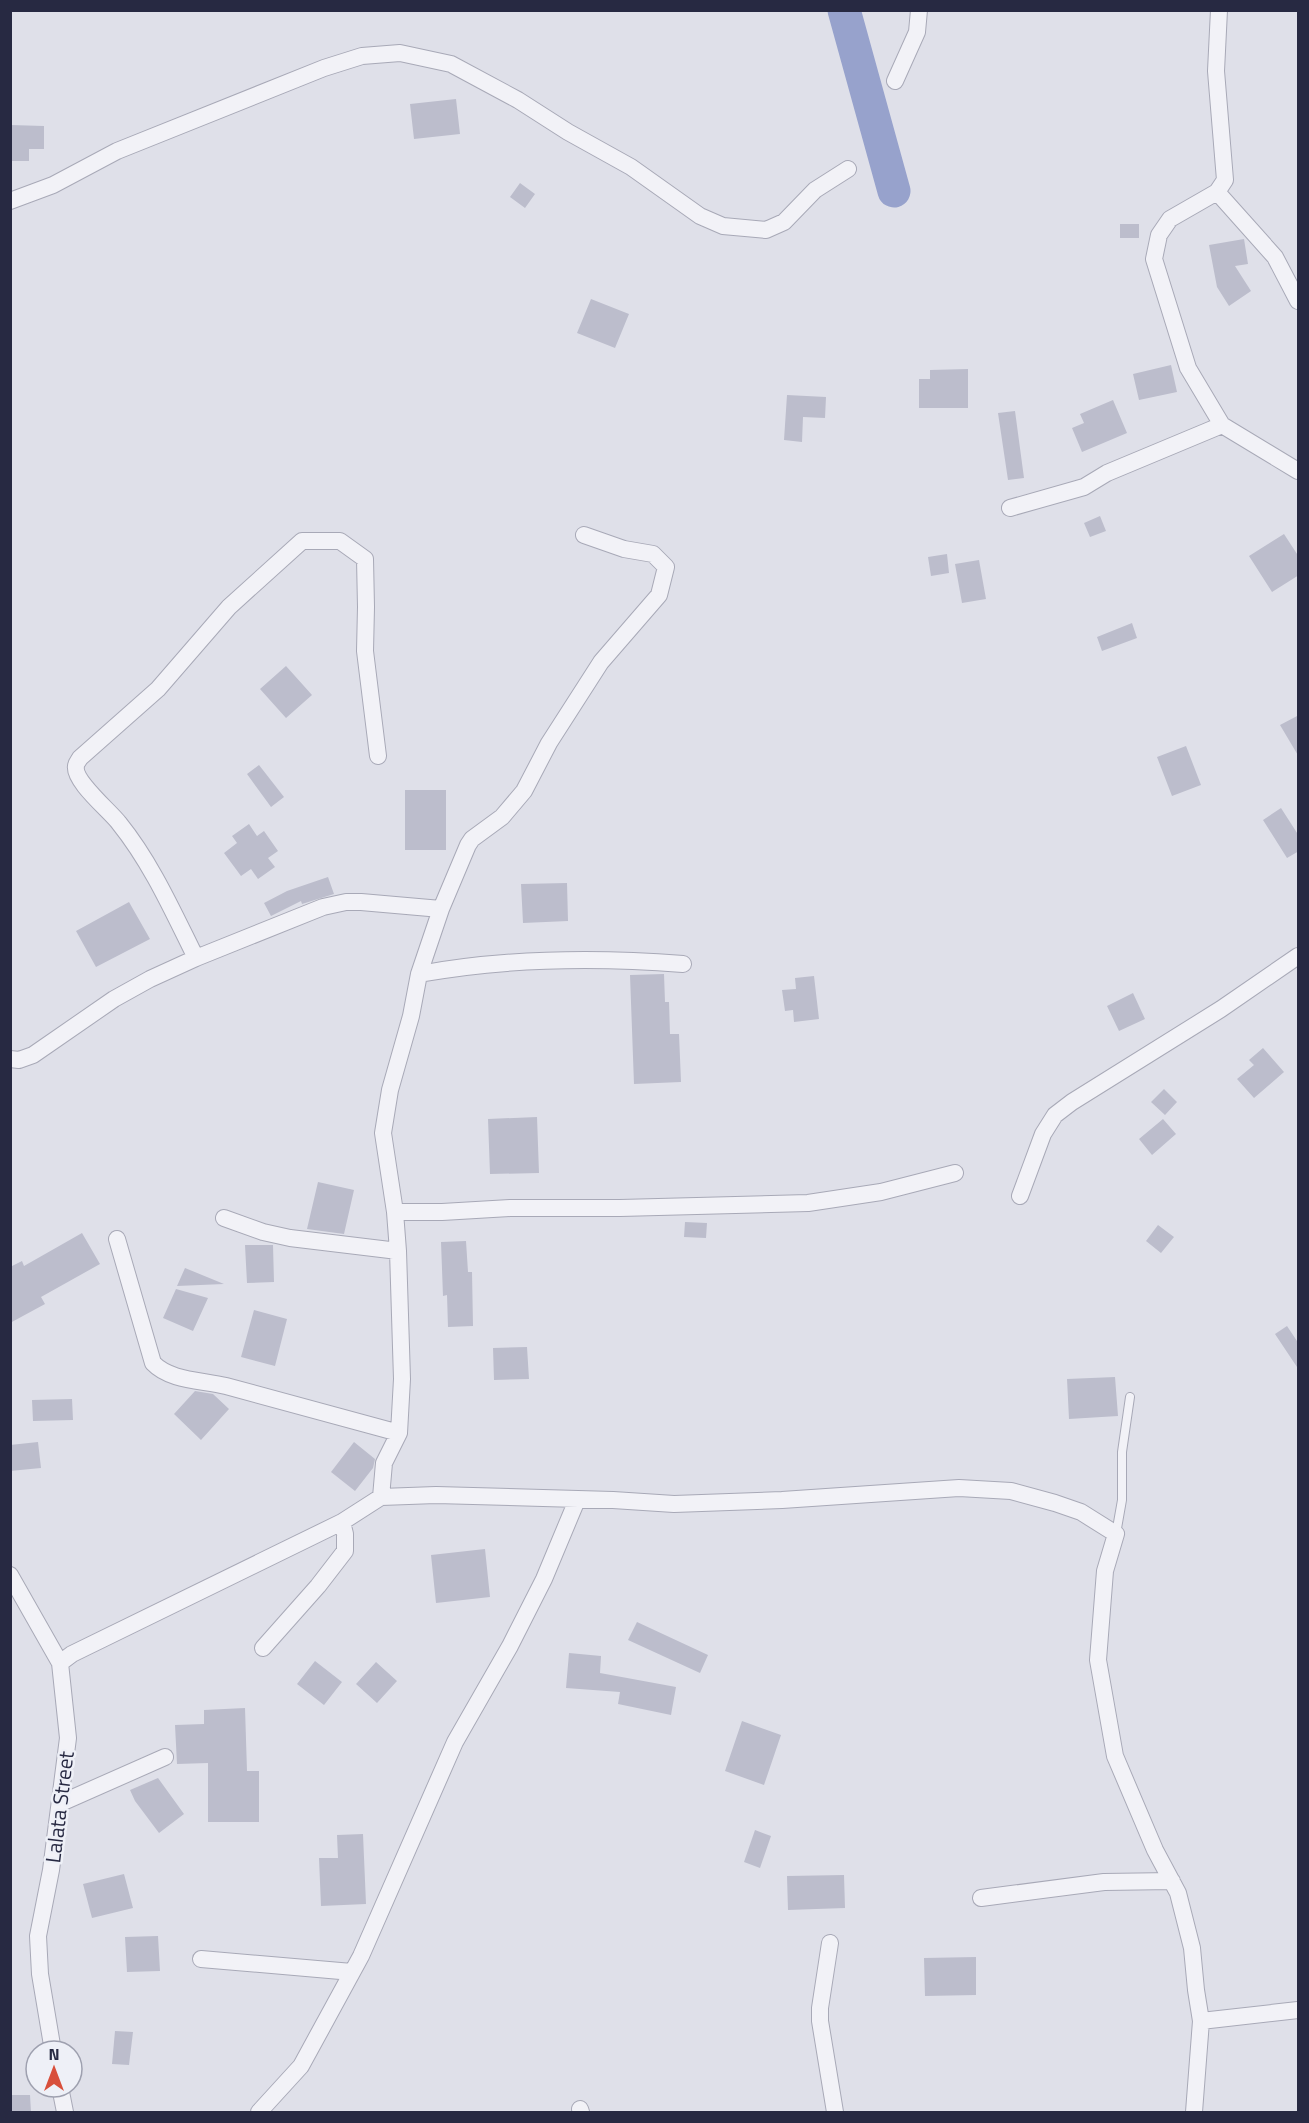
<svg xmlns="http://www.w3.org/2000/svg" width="1309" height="2123" font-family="'Titillium Web',sans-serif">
<rect width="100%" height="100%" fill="#dfe0e9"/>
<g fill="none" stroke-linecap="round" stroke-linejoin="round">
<path stroke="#97a2cc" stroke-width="33" d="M 844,10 L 894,191"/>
</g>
<path fill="#bcbdcc" d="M 456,99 L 460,134 L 414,139 L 410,104 Z
M 10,125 L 44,126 L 44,149 L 29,149 L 29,161 L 10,161 Z
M 520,183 L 535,194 L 525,208 L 510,197 Z
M 1120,224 L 1139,224 L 1139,238 L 1120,238 Z
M 1244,239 L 1248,264 L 1235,266 L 1251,291 L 1229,306 L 1217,287 L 1209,245 Z
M 591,299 L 629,314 L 615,348 L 577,333 Z
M 1171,365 L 1177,392 L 1139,400 L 1133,374 Z
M 968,369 L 968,408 L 919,408 L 919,379 L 930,379 L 930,370 Z
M 787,395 L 826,397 L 825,418 L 803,417 L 802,442 L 784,440 Z
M 1113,400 L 1127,433 L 1082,452 L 1072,428 L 1084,423 L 1080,414 Z
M 1015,411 L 1024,478 L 1008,480 L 998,413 Z
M 1100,516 L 1106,531 L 1090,537 L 1084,523 Z
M 1284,534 L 1299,557 L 1299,575 L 1272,592 L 1249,556 Z
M 947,554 L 949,573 L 931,576 L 928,557 Z
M 979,560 L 986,599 L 962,603 L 955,564 Z
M 1132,623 L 1137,638 L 1102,651 L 1097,637 Z
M 286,666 L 312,695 L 286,718 L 260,689 Z
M 1299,715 L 1299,757 L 1280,725 Z
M 1186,746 L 1201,785 L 1172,796 L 1157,757 Z
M 259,765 L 284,797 L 271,807 L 247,774 Z
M 405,790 L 446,790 L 446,850 L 405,850 Z
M 1281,808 L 1299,836 L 1299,851 L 1287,858 L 1263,820 Z
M 249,824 L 257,836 L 264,831 L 278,851 L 268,858 L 275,867 L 258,879 L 251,869 L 241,876 L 224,853 L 237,843 L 232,836 Z
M 328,877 L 334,894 L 302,904 L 301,901 L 271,916 L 264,903 L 287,891 Z
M 567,883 L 568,921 L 523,923 L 521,884 Z
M 129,902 L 150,939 L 96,967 L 76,931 Z
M 664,974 L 665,1002 L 669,1002 L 670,1034 L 679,1034 L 681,1082 L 634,1084 L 630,975 Z
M 814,976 L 819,1019 L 794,1022 L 793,1010 L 785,1011 L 782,990 L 796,989 L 795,978 Z
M 1133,993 L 1145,1019 L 1119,1031 L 1107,1006 Z
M 1263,1048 L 1284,1072 L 1254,1098 L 1237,1079 L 1254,1065 L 1249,1060 Z
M 1164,1089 L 1177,1102 L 1165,1115 L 1151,1102 Z
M 537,1117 L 539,1173 L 490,1174 L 488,1119 Z
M 1163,1119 L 1176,1134 L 1152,1155 L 1139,1139 Z
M 318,1182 L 354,1190 L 344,1234 L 307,1229 Z
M 685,1222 L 707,1223 L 706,1238 L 684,1237 Z
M 1158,1225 L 1174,1237 L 1161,1253 L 1146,1241 Z
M 82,1233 L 100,1264 L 41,1297 L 45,1304 L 10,1323 L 10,1267 L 22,1261 L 24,1266 Z
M 466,1241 L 468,1272 L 472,1272 L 473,1326 L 448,1327 L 447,1295 L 443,1296 L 441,1242 Z
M 245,1245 L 273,1245 L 274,1282 L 247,1283 Z
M 185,1268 L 224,1284 L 177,1286 Z
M 176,1289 L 208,1298 L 193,1331 L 163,1318 Z
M 254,1310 L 287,1319 L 275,1366 L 241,1357 Z
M 1287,1326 L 1299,1344 L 1299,1370 L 1275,1334 Z
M 527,1347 L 529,1379 L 494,1380 L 493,1348 Z
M 1115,1377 L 1118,1416 L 1069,1419 L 1067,1379 Z
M 195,1391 L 213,1394 L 229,1409 L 201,1440 L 174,1414 Z
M 72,1399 L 73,1420 L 33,1421 L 32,1400 Z
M 38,1442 L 41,1468 L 10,1471 L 10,1445 Z
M 354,1442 L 375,1459 L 373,1468 L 355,1491 L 331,1472 Z
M 485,1549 L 490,1597 L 436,1603 L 431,1555 Z
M 637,1622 L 708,1655 L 700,1673 L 628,1640 Z
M 569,1653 L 601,1656 L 600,1673 L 676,1687 L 671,1715 L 618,1704 L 620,1692 L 566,1688 Z
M 315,1661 L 342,1682 L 324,1705 L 297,1684 Z
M 376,1662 L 397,1681 L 377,1703 L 356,1684 Z
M 245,1708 L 247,1771 L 259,1771 L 259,1822 L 208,1822 L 208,1763 L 177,1764 L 175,1725 L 204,1724 L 204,1710 Z
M 742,1721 L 781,1735 L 764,1785 L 725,1771 Z
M 158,1778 L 184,1814 L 159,1833 L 135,1801 L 130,1790 Z
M 755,1830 L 771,1836 L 760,1868 L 744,1862 Z
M 363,1834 L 366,1904 L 321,1906 L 319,1858 L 338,1858 L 337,1835 Z
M 124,1874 L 133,1908 L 92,1918 L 83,1884 Z
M 844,1875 L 845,1908 L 788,1910 L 787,1876 Z
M 158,1936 L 160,1971 L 127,1972 L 125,1937 Z
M 976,1957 L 976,1995 L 925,1996 L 924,1958 Z
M 115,2031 L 133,2032 L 129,2065 L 112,2064 Z
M 10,2095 L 30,2095 L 31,2112 L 10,2112 Z"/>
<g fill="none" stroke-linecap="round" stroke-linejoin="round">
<defs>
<path id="lane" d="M 1116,1534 L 1122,1500 L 1122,1452 L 1130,1397"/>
<path id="street" d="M 1219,10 L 1216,71 L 1225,180 L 1217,192 L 1170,219 L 1159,235 L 1154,259 L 1188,368 L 1222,425 L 1298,471
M 895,81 L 917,32 L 919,10
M 1217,192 L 1275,257 L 1298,301
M 10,201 L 53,185 L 117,151 L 324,68 L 362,56 L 400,53 L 451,64 L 518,100 L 568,132 L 631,167 L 700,216 L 723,226 L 766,230 L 784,222 L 815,190 L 848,169
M 1010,508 L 1084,487 L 1107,473 L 1222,425
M 196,958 C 173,912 152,864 119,823 C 110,811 73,781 76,766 C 76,763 79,760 80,758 L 158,689 L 229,607 L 302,541 L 340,541 L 365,559 L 366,607 L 365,651 L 378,756
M 419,974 C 507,958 595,957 683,964
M 10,1059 L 19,1060 L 33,1055 L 114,999 L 150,979 L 196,958 L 323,907 L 346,902 L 361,902 L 441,909
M 1020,1196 L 1043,1134 L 1055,1115 L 1072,1102 L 1221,1009 L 1298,956
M 395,1212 L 442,1212 L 510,1208 L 620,1208 L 808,1203 L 881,1192 L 955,1173
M 224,1218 L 263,1232 L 290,1238 L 398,1251
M 117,1239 L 153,1363 C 170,1381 202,1380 226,1386 C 283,1402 341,1417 399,1433
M 381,1497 L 436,1495 L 613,1500 L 674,1504 L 782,1500 L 959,1488 L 1011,1491 L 1055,1503 L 1081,1512 L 1116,1534 L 1105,1571 L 1098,1660 L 1115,1756 L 1155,1850 L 1178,1893 L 1192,1948 L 1196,1990 L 1201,2021 L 1194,2112
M 10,1575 L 60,1663 L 68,1738 L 51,1870 L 38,1936 L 40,1974 L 53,2051
M 263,1648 L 318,1586 L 345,1551 L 345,1534 L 342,1522
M 60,1663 L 72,1654 L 342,1522 L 381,1497 L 384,1463 L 399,1433 L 402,1379 L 398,1251 L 395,1212 L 383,1133 L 390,1090 L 411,1016 L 419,974 L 441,909 L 468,845 L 472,839 L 502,817 L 524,791 L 549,743 L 601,662 L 659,595 L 666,567 L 653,554 L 624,549 L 584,535
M 61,1803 L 165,1757
M 981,1898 L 1104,1882 L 1172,1881
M 830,1943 L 820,2008 L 820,2021 L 835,2112
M 201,1959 L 352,1972
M 1201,2021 L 1298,2010
M 60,2087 L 65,2112
M 580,2109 L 581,2112
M 259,2112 L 301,2066 L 361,1956 L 455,1742 L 510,1646 L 544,1579 L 577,1500"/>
</defs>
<use href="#lane" stroke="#a8a9b7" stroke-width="10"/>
<use href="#street" stroke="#a8a9b7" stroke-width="18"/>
<use href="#lane" stroke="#f2f2f7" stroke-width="8"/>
<use href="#street" stroke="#f2f2f7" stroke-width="16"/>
</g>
<g text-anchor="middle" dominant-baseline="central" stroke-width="5" stroke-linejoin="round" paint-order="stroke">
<g font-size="21" fill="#272942" stroke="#eef0f7">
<text transform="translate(59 1807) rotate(-83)">Lalata Street</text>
</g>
</g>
<rect width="1309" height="2123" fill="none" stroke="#272942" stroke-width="24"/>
<g transform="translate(54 2069)"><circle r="28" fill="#eef0f7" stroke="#9ea0af" stroke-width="1.5"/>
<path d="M0-4.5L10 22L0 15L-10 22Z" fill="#d84f3b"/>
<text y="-9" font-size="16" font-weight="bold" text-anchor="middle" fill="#272942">N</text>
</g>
</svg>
